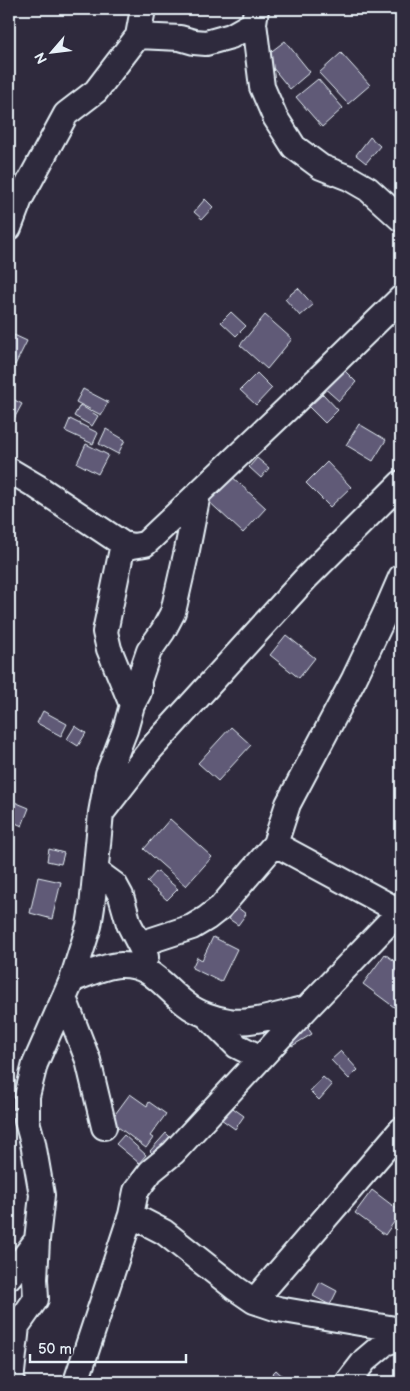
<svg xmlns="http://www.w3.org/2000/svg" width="410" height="1391" font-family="'Balsamiq Sans',sans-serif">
<rect width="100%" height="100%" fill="#2f2a3d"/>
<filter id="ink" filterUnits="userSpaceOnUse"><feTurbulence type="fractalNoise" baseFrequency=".02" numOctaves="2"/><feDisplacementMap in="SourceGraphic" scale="10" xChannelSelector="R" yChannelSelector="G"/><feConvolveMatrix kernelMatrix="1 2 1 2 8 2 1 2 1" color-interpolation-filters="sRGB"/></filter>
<g filter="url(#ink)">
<path fill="#605a77" stroke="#e8f1f8" d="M 285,41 L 310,72 L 290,89 L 264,57 Z
M 341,53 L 370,85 L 348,104 L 319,73 Z
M 318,79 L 343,108 L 322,127 L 296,97 Z
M 370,137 L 380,146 L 366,163 L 356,155 Z
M 205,199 L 213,207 L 202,219 L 194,212 Z
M 298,288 L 313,305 L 300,316 L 285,299 Z
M 231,312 L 246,326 L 236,336 L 221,322 Z
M 265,315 L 292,339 L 267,369 L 240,345 Z
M 14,335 L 27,341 L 15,365 L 9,362 L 9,345 Z
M 340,366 L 356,382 L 339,401 L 322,386 Z
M 257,373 L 272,388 L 256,405 L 240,390 Z
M 83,389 L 108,402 L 101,415 L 76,402 Z
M 323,394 L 338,410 L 325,423 L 309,407 Z
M 9,397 L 22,404 L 9,428 Z
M 80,405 L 98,416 L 92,426 L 74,416 Z
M 70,419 L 98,433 L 93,444 L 65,431 Z
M 359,424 L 386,440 L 373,461 L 346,445 Z
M 106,429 L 125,440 L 118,454 L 99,444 Z
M 86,444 L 108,455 L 98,474 L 77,463 Z
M 257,458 L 269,468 L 261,478 L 249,467 Z
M 327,462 L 351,487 L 330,507 L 306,483 Z
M 228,473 L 266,508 L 243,533 L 205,498 Z
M 286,635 L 315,658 L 299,678 L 270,655 Z
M 43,711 L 67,724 L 61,736 L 37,723 Z
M 75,726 L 86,733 L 78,746 L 67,739 Z
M 231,727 L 251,745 L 218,781 L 198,763 Z
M 12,801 L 29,808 L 22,826 L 9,820 L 9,810 Z
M 170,819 L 212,857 L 186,886 L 144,849 Z
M 49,849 L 64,853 L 61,864 L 47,861 Z
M 157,871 L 178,889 L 167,900 L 147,882 Z
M 38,877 L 61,882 L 52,919 L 30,913 Z
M 237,907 L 246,914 L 238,925 L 229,919 Z
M 213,937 L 237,949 L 221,982 L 192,968 L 197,957 L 202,960 Z
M 385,954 L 401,966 L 397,972 L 401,975 L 401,1005 L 398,1010 L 363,984 Z
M 306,1025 L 312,1034 L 292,1046 L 287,1037 Z
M 341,1051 L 358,1070 L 349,1079 L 331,1060 Z
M 323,1077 L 332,1085 L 319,1100 L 310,1091 Z
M 130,1094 L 147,1106 L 149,1102 L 166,1114 L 150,1136 L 153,1138 L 146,1148 L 110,1121 Z
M 230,1106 L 244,1116 L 235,1129 L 221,1119 Z
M 166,1133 L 173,1140 L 157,1158 L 150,1151 Z
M 124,1135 L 146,1155 L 139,1163 L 116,1144 Z
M 372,1190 L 401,1212 L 385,1235 L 355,1213 Z
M 320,1282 L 337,1291 L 330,1305 L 313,1296 Z
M 276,1370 L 289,1382 L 264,1382 Z"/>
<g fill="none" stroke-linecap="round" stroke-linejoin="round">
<defs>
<path id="minor" d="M 256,9 L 254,23 L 262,87 L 275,117 L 294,147 L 321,167 L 349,178 L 368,189 L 401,219
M 138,36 L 180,38 L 194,42 L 206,43 L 231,36 L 254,23
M 9,228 L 20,199 L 66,114 L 96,91 L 138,36 L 143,9
M 9,470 L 36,486 L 123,544 L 133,546 L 145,544 L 286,410 L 401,298
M 123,544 L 105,632 L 109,649 L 132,705
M 103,811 L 150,750 L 306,578 L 401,483
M 275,844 L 401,912
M 96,871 L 115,885 L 121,896 L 129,924 L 146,957
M 140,944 L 192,927 L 207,918 L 221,907 L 275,844 L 288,804 L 354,679 L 385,614 L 401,577
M 72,980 C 85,975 107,965 120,965 C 152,964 164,988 186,1004 C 197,1013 215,1019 229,1021 C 250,1025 285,1013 307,1008
M 64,998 L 88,1060 L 104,1127
M 207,1016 L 237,1046 L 261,1058
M 131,1215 L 164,1232 L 235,1288 L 254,1301 L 278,1309 L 401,1330
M 9,1277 L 37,1240
M 254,1301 L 401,1130
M 11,1382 L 17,1326 L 36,1299 L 35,1279 L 37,1240 L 42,1195 L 33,1143 L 27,1121 L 27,1096 L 35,1064 L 72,980 L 89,926 L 92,907 L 101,813 L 108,774 L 125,730 L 132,705 L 139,692 L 139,680 L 149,651 L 163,631 L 173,612 L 187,550 L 198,494
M 76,1382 L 131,1215 L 136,1191 L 151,1171 L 173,1153 L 307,1008 L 401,910
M 348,1382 L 365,1360 L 385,1343 L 401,1338"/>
</defs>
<use href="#minor" stroke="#e8f1f8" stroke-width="28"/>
<use href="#minor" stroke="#2f2a3d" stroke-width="24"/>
</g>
</g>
<rect width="410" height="1391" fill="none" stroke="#2f2a3d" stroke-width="30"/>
<rect x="15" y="15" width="380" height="1361" fill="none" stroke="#e8f1f8" stroke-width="2" filter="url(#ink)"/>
<g transform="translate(52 52) rotate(242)" stroke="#2f2a3d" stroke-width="4" paint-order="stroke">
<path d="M0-4L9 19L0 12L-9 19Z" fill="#e8f1f8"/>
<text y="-8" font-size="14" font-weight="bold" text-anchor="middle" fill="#e8f1f8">N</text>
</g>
<path d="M30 1354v8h156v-8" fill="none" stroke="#e8f1f8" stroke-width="2.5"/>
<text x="38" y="1354" font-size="15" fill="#e8f1f8" stroke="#2f2a3d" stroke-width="4" paint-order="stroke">50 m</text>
</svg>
